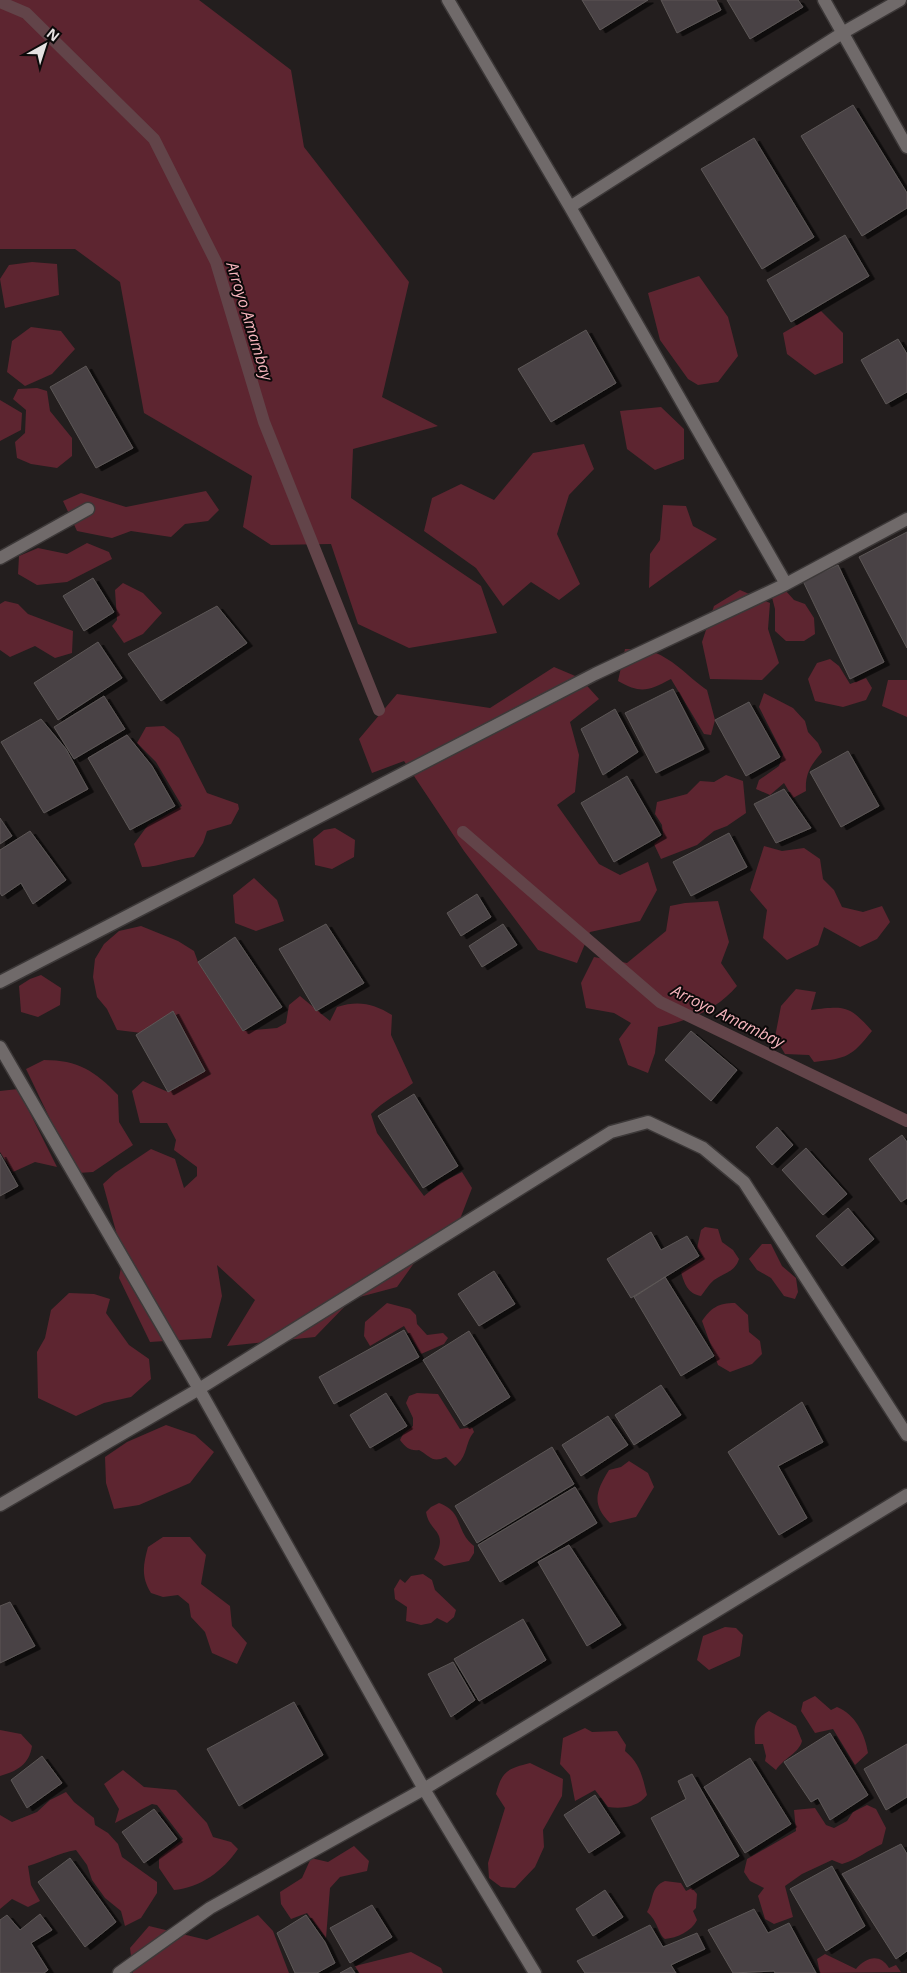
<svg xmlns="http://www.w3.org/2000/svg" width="907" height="1973" font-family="'Open Sans',sans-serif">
<defs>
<filter id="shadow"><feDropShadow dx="5.5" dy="3" stdDeviation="0" flood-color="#0009"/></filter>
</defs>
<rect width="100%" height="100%" fill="#231e1e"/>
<path fill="#5d2530" d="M 0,0 L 199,0 L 291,70 L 304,147 L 409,282 L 382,397 L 438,426 L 353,449 L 351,498 L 481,586 L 497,633 L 409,648 L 358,624 L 331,544 L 271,545 L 243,527 L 252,476 L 144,413 L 120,282 L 75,249 L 0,249 Z
M 32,262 L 57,264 L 59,295 L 5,308 L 0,279 L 9,265 Z
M 699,276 L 728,317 L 738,356 L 718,382 L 698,385 L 688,379 L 660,340 L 648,293 Z
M 821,311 L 843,333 L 843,363 L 815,375 L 787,354 L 783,333 Z
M 31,327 L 61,331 L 75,349 L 52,374 L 25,386 L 7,372 L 12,341 Z
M 37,388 L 47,391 L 50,411 L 72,438 L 72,456 L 57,468 L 31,464 L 17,458 L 15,442 L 25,433 L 26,410 L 13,399 L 18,389 Z
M 0,400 L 22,413 L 21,430 L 0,441 Z
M 661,407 L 684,429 L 684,459 L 655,470 L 627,449 L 620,411 Z
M 584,444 L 594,469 L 569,495 L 557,534 L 580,584 L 559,600 L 531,582 L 503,606 L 476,568 L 424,531 L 432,498 L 461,484 L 494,500 L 533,453 Z
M 206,491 L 219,510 L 208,521 L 185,524 L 171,537 L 131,531 L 112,538 L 77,531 L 63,501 L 81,493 L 126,507 Z
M 663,505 L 686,506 L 693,526 L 717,539 L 649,588 L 650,554 L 660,540 Z
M 87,543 L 109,552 L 112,559 L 67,582 L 37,585 L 18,574 L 19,556 L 38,548 L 67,554 Z
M 123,583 L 143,593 L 162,613 L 143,634 L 124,643 L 112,626 L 117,620 L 115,590 Z
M 769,586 L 786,591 L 794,600 L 805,604 L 814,618 L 815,634 L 804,641 L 786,641 L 775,631 L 775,609 Z
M 740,590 L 770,603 L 768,629 L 779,663 L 762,680 L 710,679 L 702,642 L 714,606 Z
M 5,601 L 18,604 L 28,614 L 73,631 L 72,653 L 55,658 L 35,646 L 10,657 L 0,650 L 0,604 Z
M 625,649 C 633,649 642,649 649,651 C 671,656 688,677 707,690 L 715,720 L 711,735 L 704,734 L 671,679 C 648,691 641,694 618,681 Z
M 830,659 L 839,666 L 850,684 L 866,678 L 872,688 L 866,700 L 843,707 L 815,701 L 808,679 L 817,663 Z
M 554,667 L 580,678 L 599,699 L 570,722 L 579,755 L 575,792 L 557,805 L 599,864 L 620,875 L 648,862 L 657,890 L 640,921 L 590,932 L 577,963 L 538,950 L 464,851 L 404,761 L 372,773 L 359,739 L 397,694 L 490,708 Z
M 888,680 L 907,680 L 907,717 L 882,706 Z
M 764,693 L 793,708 L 805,721 L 808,732 L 818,743 L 822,752 C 811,765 805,773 806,791 L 793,798 L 784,783 L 770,795 L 756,789 L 759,780 L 779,766 L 783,754 L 759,707 Z
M 164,726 L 179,738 L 207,793 L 238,804 L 239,809 L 231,824 L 207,831 L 203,843 L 194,857 C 176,859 160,867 142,867 L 134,844 L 148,825 L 182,806 L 156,762 L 137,743 L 146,727 Z
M 726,775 L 743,781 L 746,813 L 727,826 L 714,831 L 697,845 L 661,859 L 654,844 L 663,836 L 662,825 L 655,814 L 657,802 L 687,794 L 700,781 L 714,782 Z
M 335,828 L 355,840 L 354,857 L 332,869 L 315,865 L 313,839 L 324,830 Z
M 764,846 L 782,851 L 804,848 L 820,859 L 823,879 L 834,890 L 842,907 L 863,912 L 882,906 L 890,922 L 877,939 L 860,947 L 824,927 L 818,945 L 787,960 L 763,938 L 767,910 L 750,890 Z
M 254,878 L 277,900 L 284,921 L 256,931 L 235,923 L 233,895 Z
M 718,901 L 729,942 L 721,963 L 737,986 C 715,1011 690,1020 658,1027 L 655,1053 L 648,1073 L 628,1065 L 619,1039 L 631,1023 L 614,1013 L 586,1008 L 581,983 L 594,957 L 627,963 L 666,931 L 670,906 L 685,903 Z
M 141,926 L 178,941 L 194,951 L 198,962 L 243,1031 L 277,1028 L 286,1023 L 289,1005 L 300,996 L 330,1021 L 337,1007 C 359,1000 374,1004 392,1015 L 391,1035 L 413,1083 C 399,1094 383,1101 371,1114 L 377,1133 L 424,1196 L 440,1183 L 462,1172 L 472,1188 L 460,1219 L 417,1259 L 397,1287 L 352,1299 L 315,1337 L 227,1346 L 255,1300 L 217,1265 L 222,1296 L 211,1338 L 150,1342 L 119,1278 L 123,1257 L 103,1184 L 115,1173 L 151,1149 L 175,1159 L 184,1188 L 197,1176 L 197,1167 L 174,1150 L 176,1140 L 167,1123 L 140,1123 L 132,1091 L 143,1081 L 168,1092 L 205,1071 L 174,1012 L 158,1035 L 117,1030 L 107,1009 L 97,997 L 93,977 L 95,959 L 104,944 L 119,931 Z
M 41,975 L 61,988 L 60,1005 L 38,1017 L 21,1012 L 19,986 L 30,979 Z
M 796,989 L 816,992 L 811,1010 C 845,1006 849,1005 872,1031 C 851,1057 848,1058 814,1062 L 809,1055 L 785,1054 L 775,1037 L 781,1006 Z
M 44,1060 C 78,1060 95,1071 118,1095 L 119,1122 L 133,1145 L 93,1172 L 78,1173 C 59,1139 43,1104 26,1069 Z
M 18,1089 L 57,1167 L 35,1162 L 13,1172 L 0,1152 L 0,1091 Z
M 705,1227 L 718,1229 L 722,1242 L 733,1250 L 739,1259 C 735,1272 724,1273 714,1280 C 709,1284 705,1291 701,1296 C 688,1294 684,1283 681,1272 L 703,1257 L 697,1248 L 701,1230 Z
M 762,1244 L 771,1244 L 782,1266 L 796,1278 L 798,1292 L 795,1299 L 784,1296 L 771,1278 L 757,1270 L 749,1259 Z
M 69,1293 L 94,1294 L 110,1299 L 106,1313 L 129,1345 L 149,1359 L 151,1379 L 131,1397 L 104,1403 L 76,1416 L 38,1398 L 37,1352 L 45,1338 L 51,1310 Z
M 387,1303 L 410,1309 L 416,1315 L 417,1324 L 427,1335 L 443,1333 L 448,1338 L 444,1344 L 421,1354 L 404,1326 L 370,1346 L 364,1336 L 365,1322 Z
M 735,1303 L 748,1315 L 749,1332 L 760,1341 L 762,1354 L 752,1364 L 730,1372 L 718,1365 L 702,1321 C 711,1308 718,1303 735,1303 Z
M 417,1393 L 438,1394 L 460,1429 L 472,1427 L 474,1432 C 465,1442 468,1457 455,1466 L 446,1457 C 432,1463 431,1457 419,1450 C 410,1451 406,1448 400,1440 L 403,1434 L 413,1426 L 413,1418 L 406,1403 L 409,1396 Z
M 166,1425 L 195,1435 L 214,1452 L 190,1483 L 139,1505 L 114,1509 L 106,1483 L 105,1457 L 127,1442 Z
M 629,1461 L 648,1473 L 654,1487 L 636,1517 L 610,1523 C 591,1504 596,1491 609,1470 L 621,1467 Z
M 439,1503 C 465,1513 454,1530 474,1546 L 474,1553 L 469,1561 L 444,1566 L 434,1559 C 450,1530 429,1533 426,1512 L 431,1507 Z
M 163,1537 L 190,1537 L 206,1555 L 201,1584 L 230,1606 L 232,1626 L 247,1643 L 237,1664 L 212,1653 L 205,1632 L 191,1617 L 189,1604 L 178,1595 L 163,1597 L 151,1593 C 141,1577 143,1565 148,1547 Z
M 423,1574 L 432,1580 L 435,1590 L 456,1610 L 454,1617 L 447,1623 L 437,1618 L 431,1623 L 421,1625 L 406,1621 L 407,1607 L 395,1599 L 394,1589 L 400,1579 L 405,1583 L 411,1576 Z
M 725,1627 L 736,1628 L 743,1635 L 740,1656 L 709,1670 L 697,1660 L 703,1636 Z
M 815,1696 L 831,1710 L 837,1707 C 855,1714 865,1734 868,1753 L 855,1765 L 833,1729 L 815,1733 L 801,1711 L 803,1702 Z
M 769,1711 L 796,1726 L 802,1741 C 799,1753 784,1758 776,1770 L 765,1761 L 766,1756 L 763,1744 L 755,1744 C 754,1728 753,1719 769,1711 Z
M 585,1728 L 592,1732 L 617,1731 L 626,1745 L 625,1751 C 640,1764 642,1775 647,1795 C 638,1807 623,1809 608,1807 L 595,1790 L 575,1801 L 570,1775 L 560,1764 L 563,1738 Z
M 0,1730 L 21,1734 L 32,1746 C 29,1765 17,1771 0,1776 Z
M 530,1763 L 563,1779 L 562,1796 L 543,1830 L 544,1847 L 535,1867 L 515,1888 L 501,1887 L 489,1878 L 488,1863 L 505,1808 L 496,1794 C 502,1771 507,1769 530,1763 Z
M 123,1770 L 144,1787 L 176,1790 L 207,1823 L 213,1837 L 231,1842 L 238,1849 C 223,1871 200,1888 174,1890 L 159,1868 L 159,1858 L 183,1839 L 157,1805 L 152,1804 L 115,1823 L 119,1809 L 104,1784 Z
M 66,1792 L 74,1802 L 94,1818 L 95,1825 L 108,1833 L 118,1844 L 122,1857 L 157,1882 L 157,1893 L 141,1918 L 125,1926 L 121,1911 L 105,1898 L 92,1880 L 87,1865 L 76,1850 C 59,1853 45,1861 28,1866 L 31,1885 L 40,1901 L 28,1907 L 12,1899 L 0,1909 L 0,1815 L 12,1822 L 37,1812 L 50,1800 Z
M 867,1805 L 876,1809 L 886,1828 L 882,1844 C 866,1851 859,1859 842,1864 L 832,1860 L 802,1874 L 785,1886 L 793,1917 L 774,1924 L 765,1919 L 758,1896 L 764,1888 L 750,1881 L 744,1872 L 747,1859 L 796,1831 L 794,1810 L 815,1808 L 826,1825 L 834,1828 L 847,1821 L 853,1812 Z
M 354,1846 L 369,1861 L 367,1871 L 340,1877 L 330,1888 L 326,1938 L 307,1913 L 291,1919 L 281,1904 L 280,1892 L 302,1878 L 311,1858 L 328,1862 Z
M 665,1881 L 681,1883 L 686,1891 L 692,1888 L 697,1894 L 696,1908 L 693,1911 L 697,1920 C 692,1931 677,1938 665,1939 C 658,1934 658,1921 647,1912 C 654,1900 650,1887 665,1881 Z
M 258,1915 L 273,1931 L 289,1973 L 133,1973 L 130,1948 L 149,1926 L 207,1940 Z
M 411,1952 L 441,1968 L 443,1973 L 359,1973 L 355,1966 Z
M 825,1954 L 856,1969 C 866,1957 880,1953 889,1968 L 896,1965 L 901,1972 L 820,1973 L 817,1959 Z"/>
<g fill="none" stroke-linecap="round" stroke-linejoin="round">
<path stroke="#624449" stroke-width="12" d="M 0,2 L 26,13 L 154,139 L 216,262 L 264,422 L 379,710
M 463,832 L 660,1002 L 907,1121"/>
</g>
<path fill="#494344" stroke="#5d5757" filter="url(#shadow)" d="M 582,0 L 648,0 L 600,30 Z
M 661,0 L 716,0 L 721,10 L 677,33 Z
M 727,0 L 798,0 L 803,7 L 750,39 Z
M 853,105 L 907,193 L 907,208 L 862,236 L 801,136 Z
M 754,138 L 814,237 L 762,269 L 701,169 Z
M 845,235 L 869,276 L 791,322 L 767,280 Z
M 586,330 L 616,383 L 551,422 L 518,369 Z
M 898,339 L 907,354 L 907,392 L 886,404 L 861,360 Z
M 86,366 L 133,448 L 96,468 L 50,387 Z
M 907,532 L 907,648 L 859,557 Z
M 838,565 L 884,662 L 850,679 L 803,581 Z
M 93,578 L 114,612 L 84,631 L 63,596 Z
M 217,606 L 247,643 L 161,701 L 128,654 Z
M 98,642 L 122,678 L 58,720 L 34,683 Z
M 673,689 L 704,749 L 656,773 L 625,713 Z
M 104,696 L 125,729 L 74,759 L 54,727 Z
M 749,702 L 780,757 L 746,776 L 715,720 Z
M 615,709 L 638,752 L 603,775 L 581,729 Z
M 41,719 L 66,749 L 88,789 L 44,813 L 1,742 Z
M 127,735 L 152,766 L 175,806 L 130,830 L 88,758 Z
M 848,751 L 879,806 L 841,827 L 810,772 Z
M 627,776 L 661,835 L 614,862 L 581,803 Z
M 784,789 L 811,828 L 776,843 L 754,804 Z
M 0,818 L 12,836 L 0,844 Z
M 30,831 L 66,880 L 33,904 L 21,883 L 2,896 L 0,893 L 0,850 Z
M 729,833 L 747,867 L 691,896 L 673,862 Z
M 477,894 L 491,917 L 461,936 L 447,913 Z
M 326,924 L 364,983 L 316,1011 L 279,949 Z
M 503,924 L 517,945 L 482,967 L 469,946 Z
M 235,937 L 282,1007 L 243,1031 L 198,962 Z
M 173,1011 L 205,1071 L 168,1092 L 136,1035 Z
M 691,1031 L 737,1070 L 711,1101 L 665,1060 Z
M 414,1094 L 458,1166 L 423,1188 L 378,1116 Z
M 777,1127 L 793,1145 L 772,1165 L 756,1147 Z
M 902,1135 L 907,1142 L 907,1198 L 901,1202 L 869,1159 Z
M 806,1148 L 847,1194 L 823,1215 L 782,1170 Z
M 0,1154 L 18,1186 L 0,1196 Z
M 848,1208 L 874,1239 L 842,1266 L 816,1236 Z
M 651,1232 L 661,1250 L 687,1236 L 699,1256 L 631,1298 L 607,1259 Z
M 494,1271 L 515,1304 L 479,1326 L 458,1294 Z
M 665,1277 L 714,1356 L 681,1376 L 634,1297 Z
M 404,1330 L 419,1357 L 334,1404 L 319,1377 Z
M 469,1331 L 510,1397 L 464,1426 L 423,1360 Z
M 661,1385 L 681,1415 L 634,1445 L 615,1415 Z
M 386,1393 L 407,1426 L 370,1448 L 350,1415 Z
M 802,1402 L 823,1442 L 778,1466 L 807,1518 L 779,1535 L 728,1452 Z
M 608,1416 L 628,1445 L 581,1476 L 562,1445 Z
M 552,1447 L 574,1484 L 477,1543 L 455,1506 Z
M 575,1487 L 597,1523 L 500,1582 L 478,1545 Z
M 569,1545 L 621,1625 L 587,1646 L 538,1562 Z
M 10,1602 L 35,1646 L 0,1663 L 0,1606 Z
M 523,1619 L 546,1660 L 479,1701 L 454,1659 Z
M 453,1662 L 475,1700 L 451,1717 L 428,1674 Z
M 294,1702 L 323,1755 L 239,1806 L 207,1749 Z
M 830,1733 L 868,1795 L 830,1820 L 818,1798 L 811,1802 L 784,1762 Z
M 907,1744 L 907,1797 L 886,1810 L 864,1769 Z
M 42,1756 L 62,1783 L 27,1808 L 11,1780 Z
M 750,1758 L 791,1824 L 745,1853 L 704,1787 Z
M 692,1774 L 739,1856 L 687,1887 L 651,1818 L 686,1799 L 678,1781 Z
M 595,1795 L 620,1833 L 589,1853 L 564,1815 Z
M 154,1809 L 177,1839 L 144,1863 L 122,1832 Z
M 901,1844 L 907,1854 L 907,1951 L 896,1959 L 842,1874 Z
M 70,1858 L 116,1922 L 85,1947 L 38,1882 Z
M 832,1866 L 865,1926 L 826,1951 L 790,1889 Z
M 605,1890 L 623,1917 L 593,1936 L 576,1909 Z
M 372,1905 L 392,1937 L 350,1963 L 330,1928 Z
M 754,1909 L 768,1933 L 789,1923 L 816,1973 L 775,1973 L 774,1971 L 733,1973 L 708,1930 Z
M 40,1914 L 52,1930 L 31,1943 L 48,1970 L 44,1973 L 0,1973 L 0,1920 L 7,1915 L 20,1930 Z
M 306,1915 L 325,1942 L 335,1963 L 317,1973 L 295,1973 L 277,1933 Z
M 650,1925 L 663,1947 L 697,1933 L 705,1949 L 671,1965 L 676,1973 L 585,1973 L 577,1961 Z
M 351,1967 L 355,1973 L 340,1973 Z"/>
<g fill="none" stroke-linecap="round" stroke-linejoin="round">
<defs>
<path id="minor" d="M 448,0 L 570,207 L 786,584
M 824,0 L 907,147
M 570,207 L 844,32 L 900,0
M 0,558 L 88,509
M 0,982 L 595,674 L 786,584 L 907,519
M 0,1047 L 199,1389 L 424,1789 L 535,1973
M 0,1505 L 199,1389 L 611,1132 L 648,1122 L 703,1148 L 744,1182 L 907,1435
M 119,1973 L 210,1908 L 424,1789 L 907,1495"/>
</defs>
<use href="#minor" stroke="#3c3838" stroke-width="15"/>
<use href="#minor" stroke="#706a6a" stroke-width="12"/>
</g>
<g text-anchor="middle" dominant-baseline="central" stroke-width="4" stroke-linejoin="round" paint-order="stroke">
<g font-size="16" font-style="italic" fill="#f8b6be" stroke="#0b0909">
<text transform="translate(250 321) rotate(73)">Arroyo Amambay</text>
<text transform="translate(728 1016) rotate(26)">Arroyo Amambay</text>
</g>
</g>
<g transform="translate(45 45) rotate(39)" stroke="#0b0909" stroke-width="4" paint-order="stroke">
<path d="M0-4L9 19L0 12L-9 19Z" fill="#e5e1e1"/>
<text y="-8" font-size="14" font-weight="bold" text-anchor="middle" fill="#e5e1e1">N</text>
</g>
</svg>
